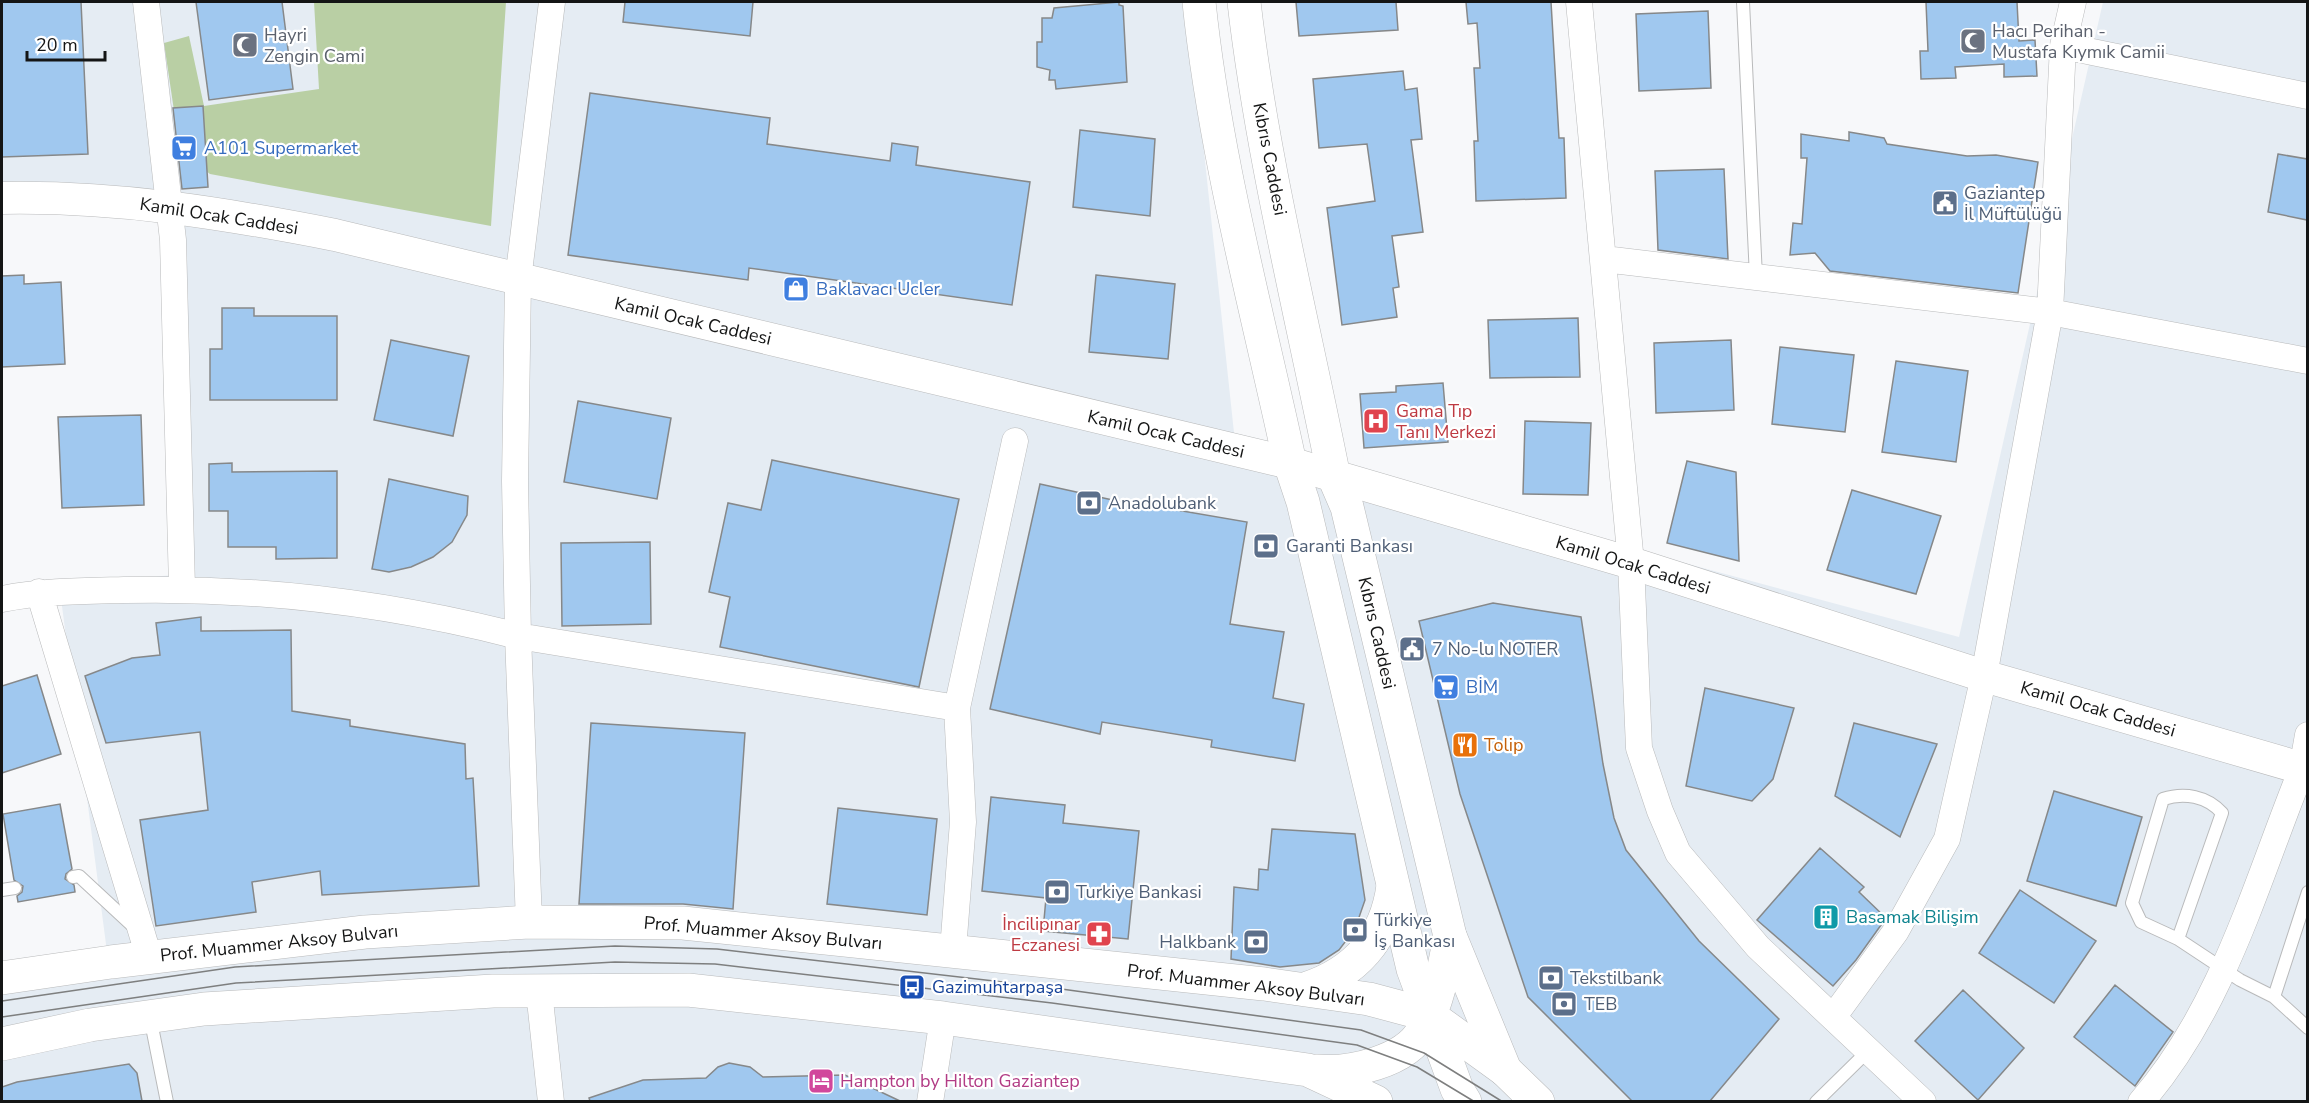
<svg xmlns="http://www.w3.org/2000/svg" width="2309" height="1103" font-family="'Nunito Sans',sans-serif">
<rect width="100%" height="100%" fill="#f7f8fa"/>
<path fill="#e5ecf3" d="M 2,2 L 1188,2 L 1235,442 L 1959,637 L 2103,2 L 2307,2 L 2307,1101 L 2,1101 L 2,978 L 107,952 L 59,583 L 191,574 L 165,202 L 2,203 Z"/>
<path fill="#b9cfa4" d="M 314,2 L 506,2 L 491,226 L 210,174 L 180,151 L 164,43 L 189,36 L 204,106 L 319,89 Z"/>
<path fill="#a0c8ef" stroke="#868889" stroke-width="1.5" d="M 2,2 L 81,2 L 88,154 L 2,157 Z
M 196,2 L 282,2 L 293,89 L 209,100 Z
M 625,2 L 753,2 L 750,36 L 623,22 Z
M 1119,2 L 1119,5 L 1123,6 L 1127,82 L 1056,89 L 1055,80 L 1049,80 L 1050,70 L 1037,67 L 1037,42 L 1042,42 L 1042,18 L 1052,18 L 1054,8 Z
M 1296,2 L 1396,2 L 1398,30 L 1299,36 Z
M 1466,2 L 1551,2 L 1559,138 L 1564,138 L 1566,198 L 1476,201 L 1474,141 L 1478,141 L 1474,68 L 1480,68 L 1477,23 L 1468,24 Z
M 1926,2 L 2017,2 L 2019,41 L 2035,40 L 2037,76 L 2004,77 L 2004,64 L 1955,67 L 1956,78 L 1921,79 L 1920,51 L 1928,51 Z
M 1708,11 L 1711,88 L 1639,91 L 1636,14 Z
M 1403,71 L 1405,90 L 1417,88 L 1422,139 L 1411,140 L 1423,232 L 1392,236 L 1399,287 L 1393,288 L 1397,317 L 1342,325 L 1327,208 L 1375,201 L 1367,144 L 1319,148 L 1313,79 Z
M 590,93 L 770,118 L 767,144 L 890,161 L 892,143 L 918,147 L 916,165 L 1030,182 L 1012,305 L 749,268 L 748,280 L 568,255 Z
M 203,106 L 208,187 L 182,189 L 173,108 Z
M 1080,130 L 1155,139 L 1150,216 L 1073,207 Z
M 1849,132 L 1884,138 L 1887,144 L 1967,156 L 1996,155 L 2038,162 L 2018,293 L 1830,271 L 1815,253 L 1790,255 L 1793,223 L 1802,224 L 1807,158 L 1801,158 L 1801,134 L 1849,141 Z
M 2278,154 L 2307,159 L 2307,220 L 2268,212 Z
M 1724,169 L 1728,259 L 1658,250 L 1655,171 Z
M 24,275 L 24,284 L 61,282 L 65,364 L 2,367 L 2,276 Z
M 1096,275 L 1175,284 L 1168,359 L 1089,352 Z
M 222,308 L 254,308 L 254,316 L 337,316 L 337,400 L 210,400 L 210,349 L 222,349 Z
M 1578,318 L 1580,377 L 1490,378 L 1488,320 Z
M 391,340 L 469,356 L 453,436 L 374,420 Z
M 1731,340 L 1734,410 L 1656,413 L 1654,343 Z
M 1780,347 L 1854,355 L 1845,432 L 1772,424 Z
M 1896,361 L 1968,371 L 1956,462 L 1882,452 Z
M 1443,383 L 1448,442 L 1364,448 L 1360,394 L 1396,392 L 1396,386 Z
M 578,401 L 671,418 L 657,499 L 564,482 Z
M 141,415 L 144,505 L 62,508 L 58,417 Z
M 1525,421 L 1591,423 L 1588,495 L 1523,494 Z
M 772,460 L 959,499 L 919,687 L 720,647 L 730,597 L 709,592 L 728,503 L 761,510 Z
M 1687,461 L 1736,472 L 1739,561 L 1667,543 Z
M 232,463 L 232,472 L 337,471 L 337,558 L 276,559 L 276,547 L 228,547 L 228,511 L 209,511 L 209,464 Z
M 389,479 L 468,496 L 467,515 L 452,542 L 433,557 L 411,567 L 389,572 L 372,569 Z
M 1040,484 L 1158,510 L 1159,507 L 1247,522 L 1230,624 L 1284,632 L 1273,698 L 1304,704 L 1295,761 L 1211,747 L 1212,740 L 1102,722 L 1100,734 L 990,709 Z
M 1852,490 L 1941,516 L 1916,594 L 1827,570 Z
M 650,542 L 651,624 L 562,626 L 561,543 Z
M 1493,603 L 1581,617 L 1603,764 L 1614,818 L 1626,850 L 1699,941 L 1779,1019 L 1710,1101 L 1632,1101 L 1528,997 L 1460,794 L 1419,621 Z
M 201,617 L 201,631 L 291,630 L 292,711 L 350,720 L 350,726 L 465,744 L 466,779 L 473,778 L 479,886 L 322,895 L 320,871 L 252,882 L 256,912 L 156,926 L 140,820 L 208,810 L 200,732 L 106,743 L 85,676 L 132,658 L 160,655 L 156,623 Z
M 37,675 L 61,754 L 2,773 L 2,686 Z
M 1705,688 L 1794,708 L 1773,779 L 1752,801 L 1686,786 Z
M 591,723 L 745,733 L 733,909 L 683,904 L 579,904 Z
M 1854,723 L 1937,744 L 1900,837 L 1835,796 Z
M 2054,791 L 2142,817 L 2116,906 L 2027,881 Z
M 991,797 L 1065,805 L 1063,823 L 1139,831 L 1128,939 L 1043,931 L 1046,898 L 982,891 Z
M 60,804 L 72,869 L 66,874 L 65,879 L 74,885 L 75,892 L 18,902 L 17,896 L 22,892 L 23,886 L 14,880 L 3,814 Z
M 838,808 L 937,819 L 927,915 L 827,904 Z
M 1272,829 L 1355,834 L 1365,900 L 1355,929 L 1339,950 L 1319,963 L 1280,967 L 1231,959 L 1234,887 L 1258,890 L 1259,869 L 1268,870 Z
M 1820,848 L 1864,887 L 1859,892 L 1886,918 L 1856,960 L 1833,986 L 1757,920 Z
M 2020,890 L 2096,941 L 2054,1003 L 1979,953 Z
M 2115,985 L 2173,1032 L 2135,1086 L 2074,1037 Z
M 1963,990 L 2024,1048 L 1978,1100 L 1915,1041 Z
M 729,1063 L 750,1067 L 763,1077 L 845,1075 L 900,1101 L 590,1101 L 589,1098 L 643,1080 L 706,1078 L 718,1067 Z
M 129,1064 L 137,1073 L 142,1101 L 2,1101 L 2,1087 L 17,1082 Z"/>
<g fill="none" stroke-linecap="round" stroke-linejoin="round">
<defs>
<path id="service" d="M 1743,2 L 1756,277
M 73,877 L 79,876 L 134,927
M 2,890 L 15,888
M 2178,939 L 2222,813 C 2207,796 2184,792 2163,799 L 2132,903 L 2141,922 L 2178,939 L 2240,980 L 2274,997 L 2308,1028
M 2274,997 L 2308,892
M 150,1017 L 167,1102
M 1816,1102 L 1869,1050"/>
<path id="minor" d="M 146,2 L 173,240 L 182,588
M 1579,2 L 1631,563 L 1639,748 L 1660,811 L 1678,853 L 1758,947 L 1923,1102
M 2063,46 L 2308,96
M 1604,259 L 2050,312 L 2308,361
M 39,592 L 149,957
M 2,599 C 42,591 82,591 124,590 C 257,587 389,603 518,636 L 957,708
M 529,922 L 518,636 L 515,481 L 518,280 L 552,2
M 953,950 L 963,822 L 957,708 L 1015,441
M 539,991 L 551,1102
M 1834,1016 L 1896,931 L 1947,839 L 1984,676 L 2050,312 L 2063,46 L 2073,2
M 930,1102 L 943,1018
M 2141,1102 C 2223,1008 2256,882 2302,769 L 2308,735"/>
<path id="tertiary" d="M 2,198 C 117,196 223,213 335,235 L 1290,463 L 1631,563 L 1984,676 L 2308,770"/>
<path id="secondary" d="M 2,978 L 111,962 L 365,932 L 529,922 L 683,923 L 1264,984 L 1369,999 L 1429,1015 L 1505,1070
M 1305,989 C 1355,973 1386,939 1393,886
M 2,1044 L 90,1025 L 204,1009 L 493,991 L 688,990 L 943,1018 L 1308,1070 L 1376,1102
M 1316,1071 C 1349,1074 1406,1062 1423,1030 C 1439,1000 1444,968 1450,936"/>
<path id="primary" d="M 1199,2 C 1215,157 1257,310 1290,463 L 1303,502 L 1413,969 L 1457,1089 L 1465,1102
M 1244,2 C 1262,159 1303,321 1334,477 L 1347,507 L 1450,936 L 1505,1070 L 1538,1102"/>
</defs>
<use href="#service" stroke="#b9babb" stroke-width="14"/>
<use href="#minor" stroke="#b9babb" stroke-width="27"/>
<use href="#tertiary" stroke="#b9babb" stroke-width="33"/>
<use href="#secondary" stroke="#b9babb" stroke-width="34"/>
<use href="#primary" stroke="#b9babb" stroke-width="34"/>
<use href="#service" stroke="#fff" stroke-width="12"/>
<use href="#minor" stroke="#fff" stroke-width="26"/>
<use href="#tertiary" stroke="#fff" stroke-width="32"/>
<use href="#secondary" stroke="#fff" stroke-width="33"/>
<use href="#primary" stroke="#fff" stroke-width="33"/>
<path stroke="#7e7f7f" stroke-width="1.5" d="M 2,1001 L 235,967 L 615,946 L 717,949 L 1054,988 L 1361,1030 L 1424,1053 L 1503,1102
M 2,1017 L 236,983 L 615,962 L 715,964 L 1052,1003 L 1357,1045 L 1417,1067 L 1475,1102"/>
</g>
<defs>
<symbol id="mosque-square" viewBox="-11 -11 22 22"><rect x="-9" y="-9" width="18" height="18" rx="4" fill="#6b7280" stroke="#fff"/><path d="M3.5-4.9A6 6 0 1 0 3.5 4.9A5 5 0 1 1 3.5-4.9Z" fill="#fff"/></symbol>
<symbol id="supermarket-square" viewBox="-11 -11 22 22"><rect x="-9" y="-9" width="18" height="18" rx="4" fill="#3f7fe0" stroke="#fff"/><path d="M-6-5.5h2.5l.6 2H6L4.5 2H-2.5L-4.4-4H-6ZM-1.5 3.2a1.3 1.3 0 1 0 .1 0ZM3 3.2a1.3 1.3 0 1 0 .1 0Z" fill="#fff"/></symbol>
<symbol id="civic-square" viewBox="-11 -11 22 22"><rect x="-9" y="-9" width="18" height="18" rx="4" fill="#5c6f8a" stroke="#fff"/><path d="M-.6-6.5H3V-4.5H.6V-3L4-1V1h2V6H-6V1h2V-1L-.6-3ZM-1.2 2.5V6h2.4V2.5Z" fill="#fff"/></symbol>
<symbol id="shop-square" viewBox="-11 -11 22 22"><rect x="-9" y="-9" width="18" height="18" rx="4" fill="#3f7fe0" stroke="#fff"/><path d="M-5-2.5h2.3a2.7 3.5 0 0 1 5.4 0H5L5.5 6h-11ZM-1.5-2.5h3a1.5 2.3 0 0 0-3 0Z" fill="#fff"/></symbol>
<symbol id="hospital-square" viewBox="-11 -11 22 22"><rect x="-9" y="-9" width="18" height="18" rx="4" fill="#e0444e" stroke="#fff"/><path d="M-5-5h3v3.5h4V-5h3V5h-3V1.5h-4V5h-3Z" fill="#fff"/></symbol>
<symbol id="bank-square" viewBox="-11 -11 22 22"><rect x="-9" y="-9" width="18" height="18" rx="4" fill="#5c6f8a" stroke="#fff"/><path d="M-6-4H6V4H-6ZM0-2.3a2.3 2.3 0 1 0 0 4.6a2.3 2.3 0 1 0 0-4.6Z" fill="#fff"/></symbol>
<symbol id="restaurant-square" viewBox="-11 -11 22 22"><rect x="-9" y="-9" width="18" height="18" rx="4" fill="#e8710a" stroke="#fff"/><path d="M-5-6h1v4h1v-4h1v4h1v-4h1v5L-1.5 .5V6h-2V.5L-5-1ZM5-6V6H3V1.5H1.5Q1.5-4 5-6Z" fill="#fff"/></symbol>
<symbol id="building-square" viewBox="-11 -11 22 22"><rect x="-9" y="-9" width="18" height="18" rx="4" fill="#0f9aa8" stroke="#fff"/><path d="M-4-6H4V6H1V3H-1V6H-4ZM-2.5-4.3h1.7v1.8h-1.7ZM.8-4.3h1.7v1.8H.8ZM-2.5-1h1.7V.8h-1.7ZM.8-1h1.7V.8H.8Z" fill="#fff"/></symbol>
<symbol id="pharmacy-square" viewBox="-11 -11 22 22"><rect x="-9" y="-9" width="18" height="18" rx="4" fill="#e0444e" stroke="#fff"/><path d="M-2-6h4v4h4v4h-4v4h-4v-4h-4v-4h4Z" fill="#fff"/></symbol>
<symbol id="bus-square" viewBox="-11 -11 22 22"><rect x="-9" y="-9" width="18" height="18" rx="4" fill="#1a4fb4" stroke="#fff"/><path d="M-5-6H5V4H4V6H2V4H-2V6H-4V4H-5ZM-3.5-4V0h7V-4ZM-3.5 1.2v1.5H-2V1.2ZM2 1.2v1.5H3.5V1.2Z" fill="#fff"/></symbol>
<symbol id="hotel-square" viewBox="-11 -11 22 22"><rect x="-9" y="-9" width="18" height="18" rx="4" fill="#d1479c" stroke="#fff"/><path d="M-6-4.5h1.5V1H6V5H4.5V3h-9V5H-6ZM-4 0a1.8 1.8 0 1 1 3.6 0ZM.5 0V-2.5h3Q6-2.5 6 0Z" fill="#fff"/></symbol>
</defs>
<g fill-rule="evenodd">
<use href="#mosque-square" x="1958" y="26" width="30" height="30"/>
<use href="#mosque-square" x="230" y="30" width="30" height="30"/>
<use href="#supermarket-square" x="169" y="133" width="30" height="30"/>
<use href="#civic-square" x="1930" y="188" width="30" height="30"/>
<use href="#shop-square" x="781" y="274" width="30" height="30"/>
<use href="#hospital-square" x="1361" y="406" width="30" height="30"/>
<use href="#bank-square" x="1074" y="488" width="30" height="30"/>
<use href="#bank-square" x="1251" y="531" width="30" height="30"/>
<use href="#civic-square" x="1397" y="634" width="30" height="30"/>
<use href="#supermarket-square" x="1431" y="672" width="30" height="30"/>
<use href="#restaurant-square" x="1450" y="730" width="30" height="30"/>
<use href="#bank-square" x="1042" y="877" width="30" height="30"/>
<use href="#building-square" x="1811" y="902" width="30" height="30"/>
<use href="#bank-square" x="1340" y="915" width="30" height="30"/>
<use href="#pharmacy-square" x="1084" y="919" width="30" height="30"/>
<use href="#bank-square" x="1241" y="927" width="30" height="30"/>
<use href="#bank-square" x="1536" y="963" width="30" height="30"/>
<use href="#bus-square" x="897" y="972" width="30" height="30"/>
<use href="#bank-square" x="1549" y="989" width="30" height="30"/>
<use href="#hotel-square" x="806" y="1066" width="30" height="30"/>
</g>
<g text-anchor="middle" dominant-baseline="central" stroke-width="4.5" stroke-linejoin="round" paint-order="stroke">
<g font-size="18" fill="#5b616d" stroke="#fff" text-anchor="start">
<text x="1992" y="31">Hacı Perihan -<tspan x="1992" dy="21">Mustafa Kıymık Camii</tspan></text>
<text x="264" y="35">Hayri<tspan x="264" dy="21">Zengin Cami</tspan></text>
</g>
<g font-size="18" fill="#366cbe" stroke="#fff" text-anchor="start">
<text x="204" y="148">A101 Supermarket</text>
<text x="816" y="289">Baklavacı Ucler</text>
<text x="1466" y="687">BİM</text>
</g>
<g font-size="18" fill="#141515" stroke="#fff">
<text transform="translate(1270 159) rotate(79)">Kıbrıs Caddesi</text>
<text transform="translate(219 216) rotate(9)">Kamil Ocak Caddesi</text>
<text transform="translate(693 321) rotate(13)">Kamil Ocak Caddesi</text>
<text transform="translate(1166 434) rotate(13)">Kamil Ocak Caddesi</text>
<text transform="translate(1633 565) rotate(17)">Kamil Ocak Caddesi</text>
<text transform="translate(1377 633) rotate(77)">Kıbrıs Caddesi</text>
<text transform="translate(2098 709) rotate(16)">Kamil Ocak Caddesi</text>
<text transform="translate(763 933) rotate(5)">Prof. Muammer Aksoy Bulvarı</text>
<text transform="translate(279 943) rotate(-6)">Prof. Muammer Aksoy Bulvarı</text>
<text transform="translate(1246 985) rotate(7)">Prof. Muammer Aksoy Bulvarı</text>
</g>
<g font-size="18" fill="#4e5e75" stroke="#fff" text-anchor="start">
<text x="1964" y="193">Gaziantep<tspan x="1964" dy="21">İl Müftülüğü</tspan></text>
<text x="1108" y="503">Anadolubank</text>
<text x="1286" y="546">Garanti Bankası</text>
<text x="1432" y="649">7 No-lu NOTER</text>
<text x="1076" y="892">Turkiye Bankasi</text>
<text x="1374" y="920">Türkiye<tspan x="1374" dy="21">İş Bankası</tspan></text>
<text x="1236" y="942" text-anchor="end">Halkbank</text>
<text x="1570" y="978">Tekstilbank</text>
<text x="1584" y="1004">TEB</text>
</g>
<g font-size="18" fill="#be3a42" stroke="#fff" text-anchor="start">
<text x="1396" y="411">Gama Tıp<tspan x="1396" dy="21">Tanı Merkezi</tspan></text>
<text x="1080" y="924" text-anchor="end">İncilipınar<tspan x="1080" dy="21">Eczanesi</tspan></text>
</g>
<g font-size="18" fill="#c56008" stroke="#fff" text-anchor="start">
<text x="1484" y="745">Tolip</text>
</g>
<g font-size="18" fill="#0d838f" stroke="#fff" text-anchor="start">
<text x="1846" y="917">Basamak Bilişim</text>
</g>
<g font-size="18" fill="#164399" stroke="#fff" text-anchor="start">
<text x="932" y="987">Gazimuhtarpaşa</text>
</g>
<g font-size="18" fill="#b23c85" stroke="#fff" text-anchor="start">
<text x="840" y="1081">Hampton by Hilton Gaziantep</text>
</g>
</g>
<rect width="2309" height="1103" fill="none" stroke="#141515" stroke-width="6"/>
<path d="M27 51v9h78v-9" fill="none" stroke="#141515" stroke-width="3"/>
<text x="36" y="51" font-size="18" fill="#141515" stroke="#ffffff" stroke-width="4.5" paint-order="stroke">20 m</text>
</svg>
